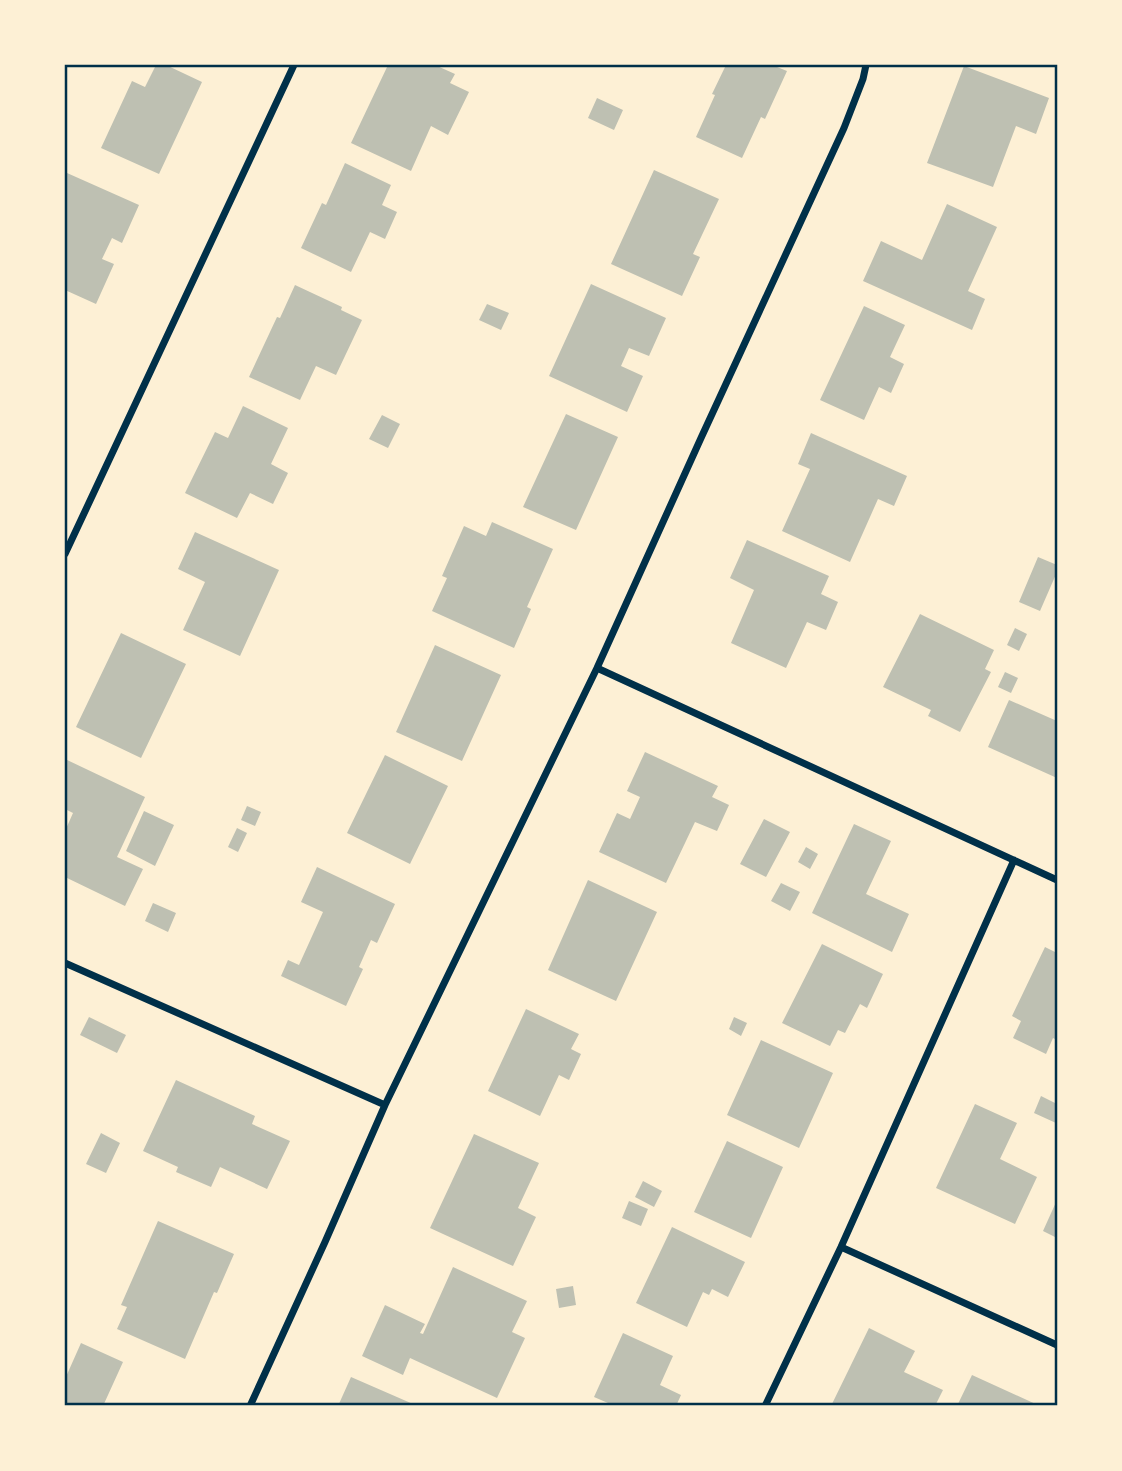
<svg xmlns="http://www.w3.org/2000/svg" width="1122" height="1471" font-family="Bitter,serif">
<rect width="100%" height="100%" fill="#fdf0d5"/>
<path fill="#bec0b2" d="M 156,65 L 166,65 L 202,82 L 159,174 L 101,148 L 132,81 L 145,87 Z
M 388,65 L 435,65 L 455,74 L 450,83 L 469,92 L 448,135 L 431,126 L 411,171 L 351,143 Z
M 726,65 L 772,65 L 787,71 L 765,119 L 761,117 L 742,158 L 696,137 L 715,95 L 712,94 Z
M 964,66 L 1049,98 L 1036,134 L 1016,126 L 993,187 L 927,163 Z
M 597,98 L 623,110 L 614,130 L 588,118 Z
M 345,163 L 391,185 L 382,205 L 397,212 L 385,239 L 370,232 L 351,272 L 301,248 L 322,203 L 326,205 Z
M 654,170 L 719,199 L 693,254 L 700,257 L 682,296 L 611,264 Z
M 67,173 L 139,205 L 122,243 L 112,238 L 102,259 L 114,264 L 96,304 L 65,290 L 65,178 Z
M 947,204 L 997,227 L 968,291 L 985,299 L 972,330 L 863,281 L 881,241 L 922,260 Z
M 591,284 L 666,318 L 649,356 L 629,348 L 621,366 L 643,376 L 627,412 L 549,376 Z
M 295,285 L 342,307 L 341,310 L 362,320 L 336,375 L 316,366 L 300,400 L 249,377 L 277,317 L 280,318 Z
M 487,304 L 509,313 L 501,330 L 479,320 Z
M 864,306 L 905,325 L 890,357 L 904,364 L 891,393 L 879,387 L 864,420 L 820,400 Z
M 243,406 L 288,428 L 271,464 L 288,473 L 273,504 L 250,493 L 237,518 L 185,493 L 215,432 L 228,438 Z
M 566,414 L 618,437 L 576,530 L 523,507 Z
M 382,415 L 400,424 L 388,448 L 369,439 Z
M 811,433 L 907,476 L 894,506 L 878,499 L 850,562 L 782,531 L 810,469 L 798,464 Z
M 492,522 L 553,549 L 527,607 L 531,609 L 514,648 L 432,611 L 447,578 L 442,576 L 464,526 L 486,536 Z
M 195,532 L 279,570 L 240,656 L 183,630 L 205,582 L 178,569 Z
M 747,540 L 829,576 L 821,594 L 838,602 L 826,630 L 807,622 L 786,668 L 731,643 L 754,590 L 730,578 Z
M 1038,557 L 1057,565 L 1057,572 L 1040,611 L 1019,602 Z
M 920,614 L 994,650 L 985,669 L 991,672 L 960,732 L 928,716 L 931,710 L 883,687 Z
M 1015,628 L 1027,634 L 1019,651 L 1007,645 Z
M 121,633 L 186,664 L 141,758 L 76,727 Z
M 435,645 L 501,675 L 462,761 L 396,732 Z
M 1005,672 L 1018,678 L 1011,693 L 998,687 Z
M 1009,700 L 1057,721 L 1057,778 L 988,747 Z
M 645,752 L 718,786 L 712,797 L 729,805 L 717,831 L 695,822 L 666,883 L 599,852 L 617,813 L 630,819 L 640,797 L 627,791 Z
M 385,755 L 448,786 L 410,864 L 347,833 Z
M 65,759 L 145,797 L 117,857 L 143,869 L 125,906 L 65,877 L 65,831 L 73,813 L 65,809 Z
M 247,806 L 261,812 L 255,826 L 241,820 Z
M 144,811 L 174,825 L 155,866 L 126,851 Z
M 764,819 L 790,832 L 766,877 L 740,864 Z
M 854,824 L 891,841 L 866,894 L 909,914 L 892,952 L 812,913 Z
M 237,828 L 247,833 L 238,852 L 228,847 Z
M 806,847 L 818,854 L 810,869 L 798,862 Z
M 317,867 L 395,904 L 377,943 L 371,940 L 359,967 L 363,969 L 346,1006 L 281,976 L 288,960 L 299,965 L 323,912 L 301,902 Z
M 588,880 L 657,912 L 616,1001 L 548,970 Z
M 781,883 L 800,892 L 790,911 L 771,901 Z
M 153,903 L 176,913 L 168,932 L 145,921 Z
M 822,944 L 883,974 L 867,1008 L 860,1004 L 845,1033 L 838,1030 L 830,1046 L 782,1023 Z
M 1045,947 L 1057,953 L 1057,1040 L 1053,1038 L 1046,1054 L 1013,1038 L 1021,1021 L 1012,1016 Z
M 526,1009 L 579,1034 L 571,1049 L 581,1054 L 569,1080 L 559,1075 L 540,1116 L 488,1091 Z
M 89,1017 L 126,1035 L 117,1053 L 80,1035 Z
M 734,1017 L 747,1023 L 741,1036 L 729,1029 Z
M 761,1040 L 833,1073 L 799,1148 L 727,1115 Z
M 176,1080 L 255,1116 L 252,1124 L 290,1141 L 267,1189 L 220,1167 L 211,1187 L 176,1172 L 178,1167 L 143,1151 Z
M 1041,1096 L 1057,1104 L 1057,1120 L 1056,1123 L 1034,1113 Z
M 975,1104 L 1017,1123 L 1000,1159 L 1037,1177 L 1015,1224 L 936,1188 Z
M 101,1133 L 120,1143 L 106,1173 L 86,1164 Z
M 474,1134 L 539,1163 L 518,1208 L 536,1217 L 513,1266 L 430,1228 Z
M 727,1141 L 783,1167 L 751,1238 L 694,1212 Z
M 643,1181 L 662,1191 L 654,1207 L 635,1197 Z
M 1057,1200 L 1057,1238 L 1043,1231 Z
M 629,1201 L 648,1209 L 641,1226 L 622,1218 Z
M 158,1221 L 234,1254 L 217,1293 L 214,1292 L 185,1359 L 117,1329 L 127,1307 L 121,1305 Z
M 672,1227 L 745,1262 L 728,1297 L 712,1289 L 709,1295 L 703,1292 L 687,1327 L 636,1303 Z
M 453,1267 L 527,1301 L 512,1332 L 525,1338 L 497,1398 L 410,1358 L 403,1375 L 362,1356 L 385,1305 L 425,1324 L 420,1333 L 423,1334 Z
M 573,1286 L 576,1305 L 559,1308 L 556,1289 Z
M 869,1328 L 915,1351 L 904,1372 L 943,1390 L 935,1406 L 831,1406 Z
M 623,1333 L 673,1356 L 660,1385 L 681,1395 L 676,1406 L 615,1406 L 594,1397 Z
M 81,1343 L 123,1362 L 103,1406 L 65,1406 L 65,1379 Z
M 972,1375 L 1040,1406 L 957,1406 Z
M 351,1377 L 413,1404 L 412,1406 L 338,1406 Z"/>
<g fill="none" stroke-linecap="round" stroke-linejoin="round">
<path stroke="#003049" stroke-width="7" d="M 65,554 L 294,65
M 597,668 L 1057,880
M 65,963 L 385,1105
M 841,1247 L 1057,1345
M 250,1406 L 325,1242 L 385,1105 L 597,668 L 701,438 L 844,128 L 863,79 L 866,65
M 765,1406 L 841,1247 L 1014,860"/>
</g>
<rect width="1122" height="1471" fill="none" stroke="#fdf0d5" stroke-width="133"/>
<rect x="66" y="66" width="990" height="1338" fill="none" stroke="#003049" stroke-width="2.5"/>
</svg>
